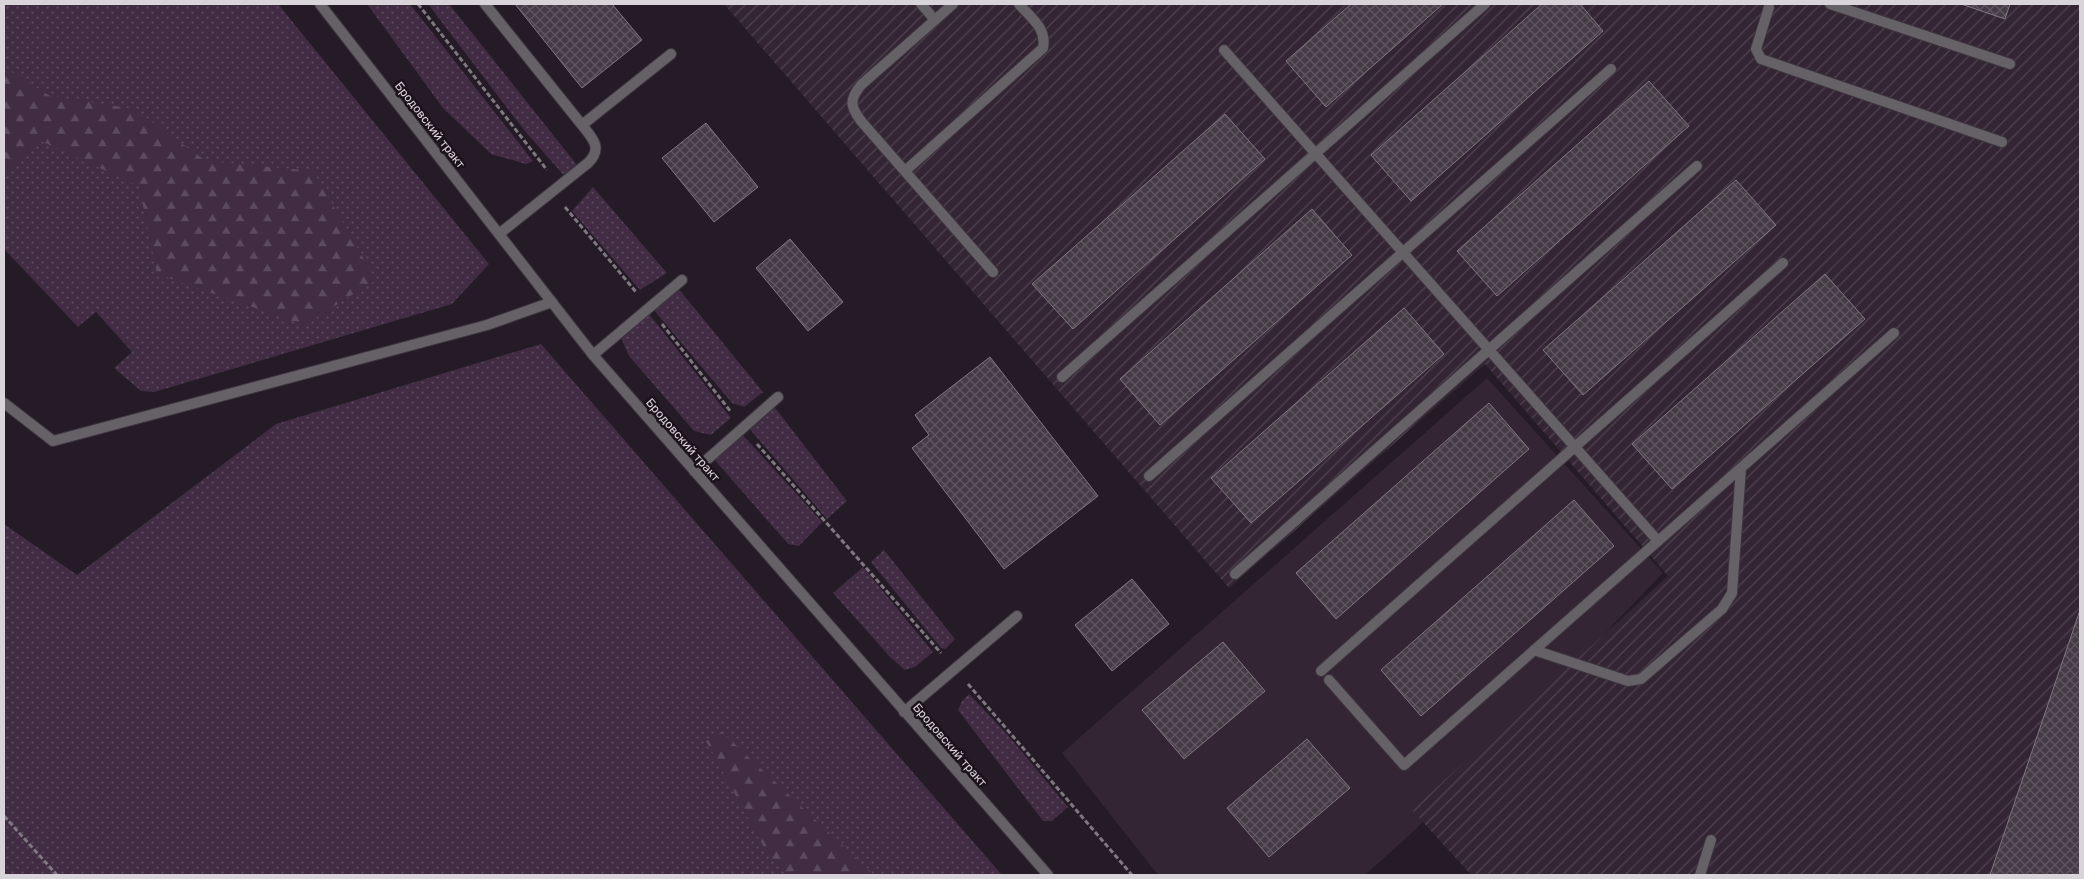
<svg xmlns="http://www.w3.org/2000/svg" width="2084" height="879" font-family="Rubik,sans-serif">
<defs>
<pattern id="industrial-furrows" width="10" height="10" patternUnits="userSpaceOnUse" patternTransform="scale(1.25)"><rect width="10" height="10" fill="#332534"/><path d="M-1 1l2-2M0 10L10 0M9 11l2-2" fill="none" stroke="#504451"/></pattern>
<pattern id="grass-dots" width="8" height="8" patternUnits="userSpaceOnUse" patternTransform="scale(1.25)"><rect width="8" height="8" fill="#412c43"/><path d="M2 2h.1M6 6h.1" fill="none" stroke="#5c4a5e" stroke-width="1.8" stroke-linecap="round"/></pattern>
<pattern id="forest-firs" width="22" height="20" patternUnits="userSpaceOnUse" patternTransform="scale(1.25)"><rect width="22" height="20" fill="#412c43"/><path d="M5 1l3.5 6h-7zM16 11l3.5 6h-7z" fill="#5c4a5e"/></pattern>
<pattern id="building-cross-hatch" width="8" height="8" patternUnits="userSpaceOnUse" patternTransform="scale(1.25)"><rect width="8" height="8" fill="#453b46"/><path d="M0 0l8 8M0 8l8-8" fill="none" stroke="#5f5660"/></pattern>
</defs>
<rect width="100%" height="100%" fill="#241b26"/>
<path fill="#332534" d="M 1487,378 L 1663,573 L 1416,829 L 1365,875 L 1158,875 L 1062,753 Z"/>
<path fill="url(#industrial-furrows)" d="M 724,4 L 2080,4 L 2080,875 L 1471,875 L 1412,810 L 1668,576 L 1485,364 L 1229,588 Z"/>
<path fill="url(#grass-dots)" d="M 4,4 L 278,4 L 489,264 L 452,304 L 154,392 L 141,391 L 114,368 L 132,352 L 96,312 L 78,327 L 4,249 Z
M 367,4 L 410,4 L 533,161 L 526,164 L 491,154 L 443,108 Z
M 428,4 L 449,4 L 581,170 L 567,179 L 524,130 Z
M 593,187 L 667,273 L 640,290 L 572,211 Z
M 678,288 L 763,392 L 744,407 L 732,403 L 653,309 Z
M 649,314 L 731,418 L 711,435 L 694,431 L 629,356 L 621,338 Z
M 541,344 L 1002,875 L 4,875 L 4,524 L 77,575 L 276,424 Z
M 773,405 L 847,501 L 827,519 L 748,427 Z
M 741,433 L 822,522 L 799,546 L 788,544 L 713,458 Z
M 884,550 L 955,639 L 945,649 L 941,648 L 871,562 Z
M 863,567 L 933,652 L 915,667 L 905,670 L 890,657 L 833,593 Z
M 969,694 L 1006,733 L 1068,807 L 1052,821 L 1043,821 L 958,710 L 962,701 Z"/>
<path fill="url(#forest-firs)" d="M 4,67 L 50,96 L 134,109 L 206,161 L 313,171 L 376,280 L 304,325 L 157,274 L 139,186 L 41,141 L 8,175 L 4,173 Z
M 722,732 L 873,874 L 873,875 L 786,875 L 767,853 L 706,741 Z"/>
<path fill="url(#building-cross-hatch)" stroke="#827683" d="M 515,4 L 612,4 L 642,40 L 582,88 Z
M 1351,4 L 1443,4 L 1326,107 L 1286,61 Z
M 1542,4 L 1580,4 L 1603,31 L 1411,201 L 1371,155 Z
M 1961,4 L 2010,4 L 2005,19 Z
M 1649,81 L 1689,126 L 1497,296 L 1457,251 Z
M 1225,114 L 1265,159 L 1073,329 L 1032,284 Z
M 706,123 L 758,187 L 714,222 L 662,158 Z
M 1736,180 L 1776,225 L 1583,395 L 1543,350 Z
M 1312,209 L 1352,255 L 1160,425 L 1120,379 Z
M 790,239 L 843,302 L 808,331 L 756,268 Z
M 1825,274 L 1865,319 L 1672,489 L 1632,444 Z
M 1404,308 L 1444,354 L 1251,523 L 1211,478 Z
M 990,357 L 1098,496 L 1004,569 L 912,448 L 929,435 L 915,415 Z
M 1489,403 L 1529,449 L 1336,619 L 1296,573 Z
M 1574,500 L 1614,546 L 1421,716 L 1381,670 Z
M 1132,579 L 1169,624 L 1112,671 L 1075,625 Z
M 2080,610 L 2080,875 L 1990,875 Z
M 1223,642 L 1265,691 L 1184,759 L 1142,710 Z
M 1307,739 L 1350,788 L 1269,857 L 1227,808 Z"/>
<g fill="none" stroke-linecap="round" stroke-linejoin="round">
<defs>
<path id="service" d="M 485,4 L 582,125 C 593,139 603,148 588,163 L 499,234
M 921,4 L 935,20 L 861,85 C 849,100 850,106 861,121 L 993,272
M 1830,4 L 2010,64
M 1769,7 L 1756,49 L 1761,59 L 2002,142
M 935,20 L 953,4
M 1224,50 L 1658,541
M 582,125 L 671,54
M 905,171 L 1043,48 C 1047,28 1031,18 1019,4
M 593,355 L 682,280
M 1062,377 L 1485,4
M 4,403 L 53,441 L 487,325 L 552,302
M 694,471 L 778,397
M 1149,476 L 1611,69
M 1235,574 L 1697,166
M 1534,650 L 1628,681 L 1641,679 L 1722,609 L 1732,593 L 1741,468
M 1321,671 L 1783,263
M 1329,680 L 1404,765 L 1894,333
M 904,712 L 1017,616
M 1700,875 L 1711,840"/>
<path id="tertiary" d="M 320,4 L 593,355 L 1048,875"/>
</defs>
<use href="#service" stroke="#3d353f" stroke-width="12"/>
<use href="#tertiary" stroke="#3d353f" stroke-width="12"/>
<path stroke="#807881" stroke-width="3" stroke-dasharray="5 2.5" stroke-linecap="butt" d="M 418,4 L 547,170
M 565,207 L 636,292
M 662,324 L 731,412
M 757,444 L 941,653
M 968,684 L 1132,875
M 4,816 L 57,875"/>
<use href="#service" stroke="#666167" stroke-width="10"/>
<use href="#tertiary" stroke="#666167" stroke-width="10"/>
</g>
<g text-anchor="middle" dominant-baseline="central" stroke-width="5" stroke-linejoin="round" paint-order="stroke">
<g font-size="12" fill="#d9d3da" stroke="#1b121c">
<text transform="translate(430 125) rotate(52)">Бродовский тракт</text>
<text transform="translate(683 440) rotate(49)">Бродовский тракт</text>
<text transform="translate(950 745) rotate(49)">Бродовский тракт</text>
</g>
</g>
<rect width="2084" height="879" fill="none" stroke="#d9d3da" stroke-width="10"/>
</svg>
